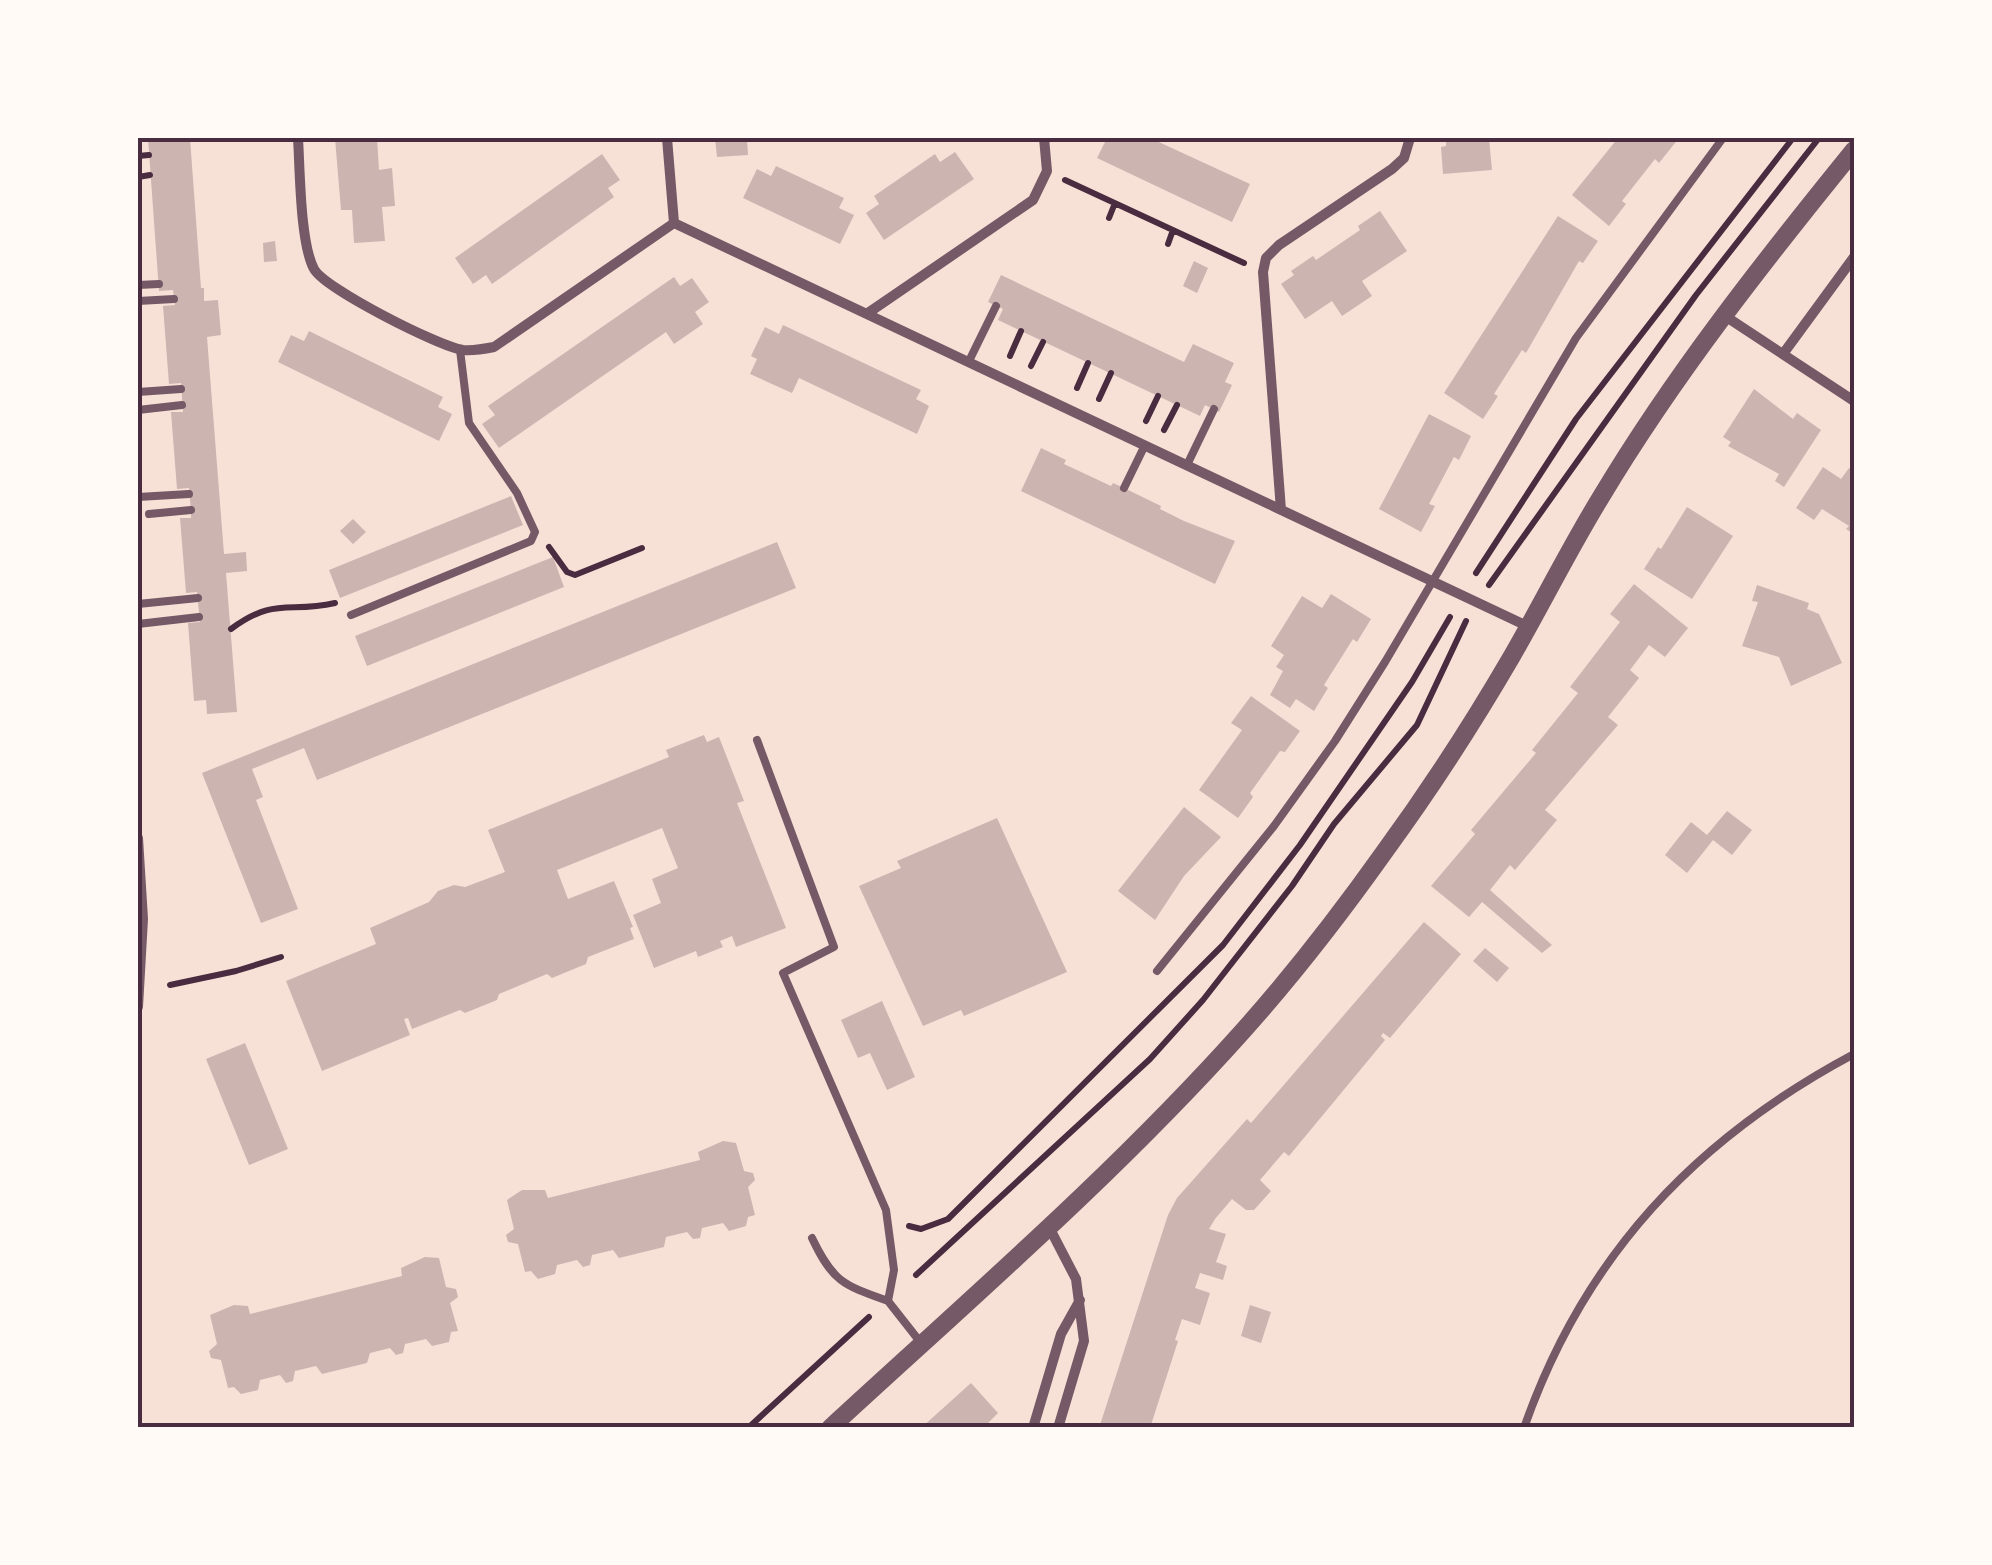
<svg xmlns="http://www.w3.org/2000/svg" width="1992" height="1565" font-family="'Open Sans',sans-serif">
<rect width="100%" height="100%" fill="#f7e1d7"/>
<path fill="#ccb4b1" d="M 148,138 L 190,138 L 201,288 L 204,288 L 204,301 L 218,300 L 221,335 L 207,337 L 224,554 L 246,552 L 247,571 L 226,573 L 237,712 L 207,714 L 206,700 L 194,701 L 188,623 L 200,622 L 197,592 L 186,593 L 180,518 L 191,518 L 191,510 L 189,488 L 177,489 L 171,412 L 183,412 L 182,397 L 181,383 L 169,384 L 163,306 L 175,305 L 173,290 L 159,291 Z
M 335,138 L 377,138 L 379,170 L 392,168 L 395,206 L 382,207 L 385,241 L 354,243 L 352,210 L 341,210 Z
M 715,138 L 747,138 L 748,155 L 717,157 Z
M 1107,138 L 1150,138 L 1250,184 L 1232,222 L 1097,158 Z
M 1446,138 L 1489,138 L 1492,170 L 1443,174 L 1441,147 L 1446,146 Z
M 1618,138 L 1679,138 L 1659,163 L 1655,159 L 1622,201 L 1626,204 L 1609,226 L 1572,195 Z
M 955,152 L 974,179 L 884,240 L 866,213 L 879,204 L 874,196 L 935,154 L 940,162 Z
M 602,154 L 620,180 L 608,188 L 614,197 L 492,284 L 486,275 L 473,284 L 455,258 Z
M 776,166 L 844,198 L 839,208 L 854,215 L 840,244 L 743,198 L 757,169 L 771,176 Z
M 1380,211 L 1407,251 L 1362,281 L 1372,296 L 1342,316 L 1332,301 L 1305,319 L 1281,284 L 1294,275 L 1291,271 L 1313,256 L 1316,260 L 1360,230 L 1358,226 Z
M 1558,216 L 1598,241 L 1583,263 L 1579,261 L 1526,353 L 1522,350 L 1494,394 L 1498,396 L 1483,419 L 1444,393 Z
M 275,241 L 277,261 L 264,262 L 263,243 Z
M 1194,261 L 1208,268 L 1197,293 L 1183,286 Z
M 1001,275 L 1184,362 L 1193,344 L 1234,363 L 1225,382 L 1232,385 L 1219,412 L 1205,405 L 1200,416 L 998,320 L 1003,309 L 988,302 Z
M 674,277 L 680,286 L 692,278 L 709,302 L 695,312 L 703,324 L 674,344 L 666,332 L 499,448 L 482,424 L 495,415 L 488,406 Z
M 783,325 L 921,390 L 916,399 L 929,406 L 917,434 L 799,378 L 792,393 L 750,374 L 757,359 L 751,356 L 765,327 L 779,334 Z
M 309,331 L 443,397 L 438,407 L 452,414 L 439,441 L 278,362 L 291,335 L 304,341 Z
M 1754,389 L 1793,419 L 1797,413 L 1821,430 L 1784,487 L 1775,481 L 1779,474 L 1728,446 L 1731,442 L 1723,437 Z
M 1429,414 L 1471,436 L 1459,460 L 1454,457 L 1429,504 L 1435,506 L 1421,532 L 1379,509 Z
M 1041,448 L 1066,460 L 1064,464 L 1111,486 L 1113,483 L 1124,488 L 1161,506 L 1160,509 L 1184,521 L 1235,541 L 1215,584 L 1021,491 Z
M 1823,467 L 1841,479 L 1849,468 L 1854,471 L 1854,534 L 1846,529 L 1849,526 L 1822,509 L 1814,520 L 1796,508 Z
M 511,496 L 523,525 L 340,598 L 329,570 Z
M 1687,507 L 1733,536 L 1692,599 L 1644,569 L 1658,547 L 1661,549 Z
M 353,519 L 366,532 L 353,544 L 340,531 Z
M 777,542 L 796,588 L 317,780 L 304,748 L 252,769 L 263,797 L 256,800 L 298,909 L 261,923 L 202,773 Z
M 553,557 L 564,587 L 367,666 L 355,636 Z
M 1634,584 L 1688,628 L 1665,657 L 1649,645 L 1630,670 L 1639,678 L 1608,717 L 1618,725 L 1545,810 L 1557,820 L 1515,870 L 1510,865 L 1490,890 L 1552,945 L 1542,953 L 1482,902 L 1469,917 L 1431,886 L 1475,834 L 1471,830 L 1536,753 L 1532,750 L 1578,693 L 1570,687 L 1620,622 L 1610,614 Z
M 1757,585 L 1809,603 L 1807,609 L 1819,614 L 1842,663 L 1791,686 L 1779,657 L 1742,646 L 1758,602 L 1752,601 Z
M 1331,594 L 1371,619 L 1357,642 L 1353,639 L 1324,685 L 1328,688 L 1314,711 L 1296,699 L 1290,708 L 1270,695 L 1283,671 L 1276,667 L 1284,655 L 1271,646 L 1302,596 L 1322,608 Z
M 1251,696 L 1300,731 L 1285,752 L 1280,751 L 1250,793 L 1253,797 L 1238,818 L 1199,790 L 1242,730 L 1231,723 Z
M 704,735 L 707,742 L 719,737 L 744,801 L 737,803 L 786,928 L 736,947 L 732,936 L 720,941 L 723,947 L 698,957 L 696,951 L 654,968 L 633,915 L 661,903 L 652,879 L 678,868 L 662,828 L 557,870 L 568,899 L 614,881 L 633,927 L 630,928 L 634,939 L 588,957 L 586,964 L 552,978 L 547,974 L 499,994 L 497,1000 L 465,1013 L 460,1010 L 412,1029 L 408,1018 L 404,1019 L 410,1035 L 322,1071 L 286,981 L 376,944 L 370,928 L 429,902 L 438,891 L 454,885 L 465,887 L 505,872 L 488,830 L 669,757 L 666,750 Z
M 1184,807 L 1221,837 L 1184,876 L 1155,920 L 1118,891 Z
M 1727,811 L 1752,830 L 1732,855 L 1713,840 L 1687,873 L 1665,855 L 1691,822 L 1707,835 Z
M 997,818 L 1067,972 L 964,1016 L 961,1010 L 923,1026 L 859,886 L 901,868 L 897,861 Z
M 1424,922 L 1461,954 L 1390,1038 L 1383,1033 L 1381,1036 L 1385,1040 L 1289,1156 L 1284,1152 L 1260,1180 L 1271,1191 L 1254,1210 L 1246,1210 L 1232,1199 L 1215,1219 L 1209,1229 L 1226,1234 L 1216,1262 L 1227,1266 L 1223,1280 L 1200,1273 L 1195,1288 L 1210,1293 L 1200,1325 L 1182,1319 L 1175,1340 L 1178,1341 L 1150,1428 L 1099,1428 L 1168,1215 L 1177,1198 L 1247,1119 L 1251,1123 Z
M 1485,948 L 1509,968 L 1497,982 L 1473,961 Z
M 882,1001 L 915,1077 L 887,1090 L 870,1053 L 858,1058 L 841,1020 Z
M 245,1043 L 288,1149 L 249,1165 L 206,1059 Z
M 723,1141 L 736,1143 L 744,1171 L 753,1173 L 755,1180 L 748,1187 L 755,1215 L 748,1217 L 746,1226 L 729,1231 L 723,1223 L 702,1228 L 700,1238 L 693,1239 L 687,1232 L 666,1237 L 664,1247 L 619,1258 L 613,1250 L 592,1255 L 590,1265 L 583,1267 L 577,1260 L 557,1265 L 555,1274 L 538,1279 L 531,1271 L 525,1272 L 518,1244 L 508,1242 L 506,1235 L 514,1229 L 507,1200 L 522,1190 L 545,1190 L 548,1198 L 700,1160 L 698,1152 Z
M 425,1257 L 439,1258 L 446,1287 L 456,1289 L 458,1297 L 450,1303 L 458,1331 L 451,1332 L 449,1342 L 432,1346 L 426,1339 L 405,1344 L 403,1353 L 396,1355 L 390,1348 L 370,1353 L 367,1363 L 322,1374 L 316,1366 L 295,1371 L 293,1381 L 286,1383 L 280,1375 L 260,1380 L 258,1390 L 241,1394 L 234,1387 L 228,1388 L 221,1360 L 211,1358 L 209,1351 L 217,1344 L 210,1315 L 234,1305 L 248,1306 L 250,1314 L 402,1276 L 401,1268 Z
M 1250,1305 L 1271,1312 L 1261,1343 L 1241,1336 Z
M 971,1383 L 998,1413 L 983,1428 L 921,1428 Z"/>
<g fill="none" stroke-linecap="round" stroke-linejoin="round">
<path stroke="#4a2c40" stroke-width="6" d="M 138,156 L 149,155
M 138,177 L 150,175
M 1065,180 L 1244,263
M 1109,218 L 1115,203
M 1168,244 L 1173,230
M 1010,356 L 1021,331
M 1031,366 L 1043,342
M 1077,388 L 1088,363
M 1099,399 L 1111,373
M 1146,421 L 1158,396
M 1164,430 L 1177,405
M 549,547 L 567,572 L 575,575 L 642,548
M 1476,573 L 1576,419 L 1793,138
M 1489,585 L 1696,295 L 1819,138
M 231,629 C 276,596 288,614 335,603
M 170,985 L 236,971 L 281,957
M 909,1226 L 921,1229 L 948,1219 L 1223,945 L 1300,845 L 1412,682 L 1450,617
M 916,1275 L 1150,1059 L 1203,1000 L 1292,886 L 1334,824 L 1417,725 L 1466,621
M 748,1428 L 869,1317"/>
<path stroke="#755966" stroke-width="8" d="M 138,285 L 159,284
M 138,301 L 174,299
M 969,361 L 996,306
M 138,392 L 181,389
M 138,410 L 182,405
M 1187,465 L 1214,409
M 1124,488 L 1145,445
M 138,497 L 189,494
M 149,514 L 191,510
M 138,604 L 198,598
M 351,615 L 531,541 L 535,532 L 517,493 L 469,423 L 460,350
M 138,624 L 199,617
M 757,740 L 834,947 L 783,973 L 886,1210 L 894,1270 L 888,1301 L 921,1343
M 1157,971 L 1274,826 L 1335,741 L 1385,662 L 1576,338 L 1723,138
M 812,1238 C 833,1282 843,1285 888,1301
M 1524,1428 C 1584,1256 1695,1139 1854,1054"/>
<path stroke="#755966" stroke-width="10" d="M 298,138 C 300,169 300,243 314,269 C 325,289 440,347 463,350 C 474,351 484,349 494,347 L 674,223
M 667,138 L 674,223 L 1529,627
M 868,313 L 1033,200 L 1047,171 L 1044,138
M 1725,316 L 1854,401
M 1783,354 L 1854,257
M 1281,510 L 1263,272 L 1266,258 L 1279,245 L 1392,169 L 1404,158 L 1410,138
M 138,838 L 143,919 L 138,1007
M 1049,1227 L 1076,1279 L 1084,1341 L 1058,1428
M 1033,1428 L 1061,1334 L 1080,1300"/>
<path stroke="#755966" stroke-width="18" d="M 830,1428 C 970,1299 1115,1174 1242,1032 C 1293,975 1341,913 1385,851 C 1431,788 1473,723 1512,656 C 1542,604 1569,549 1601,497 C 1674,375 1764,261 1854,150"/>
</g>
<rect width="1992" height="1565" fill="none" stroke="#fffaf5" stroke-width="280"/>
<rect x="140" y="140" width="1712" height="1285" fill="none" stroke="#4a2c40" stroke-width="4"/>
</svg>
